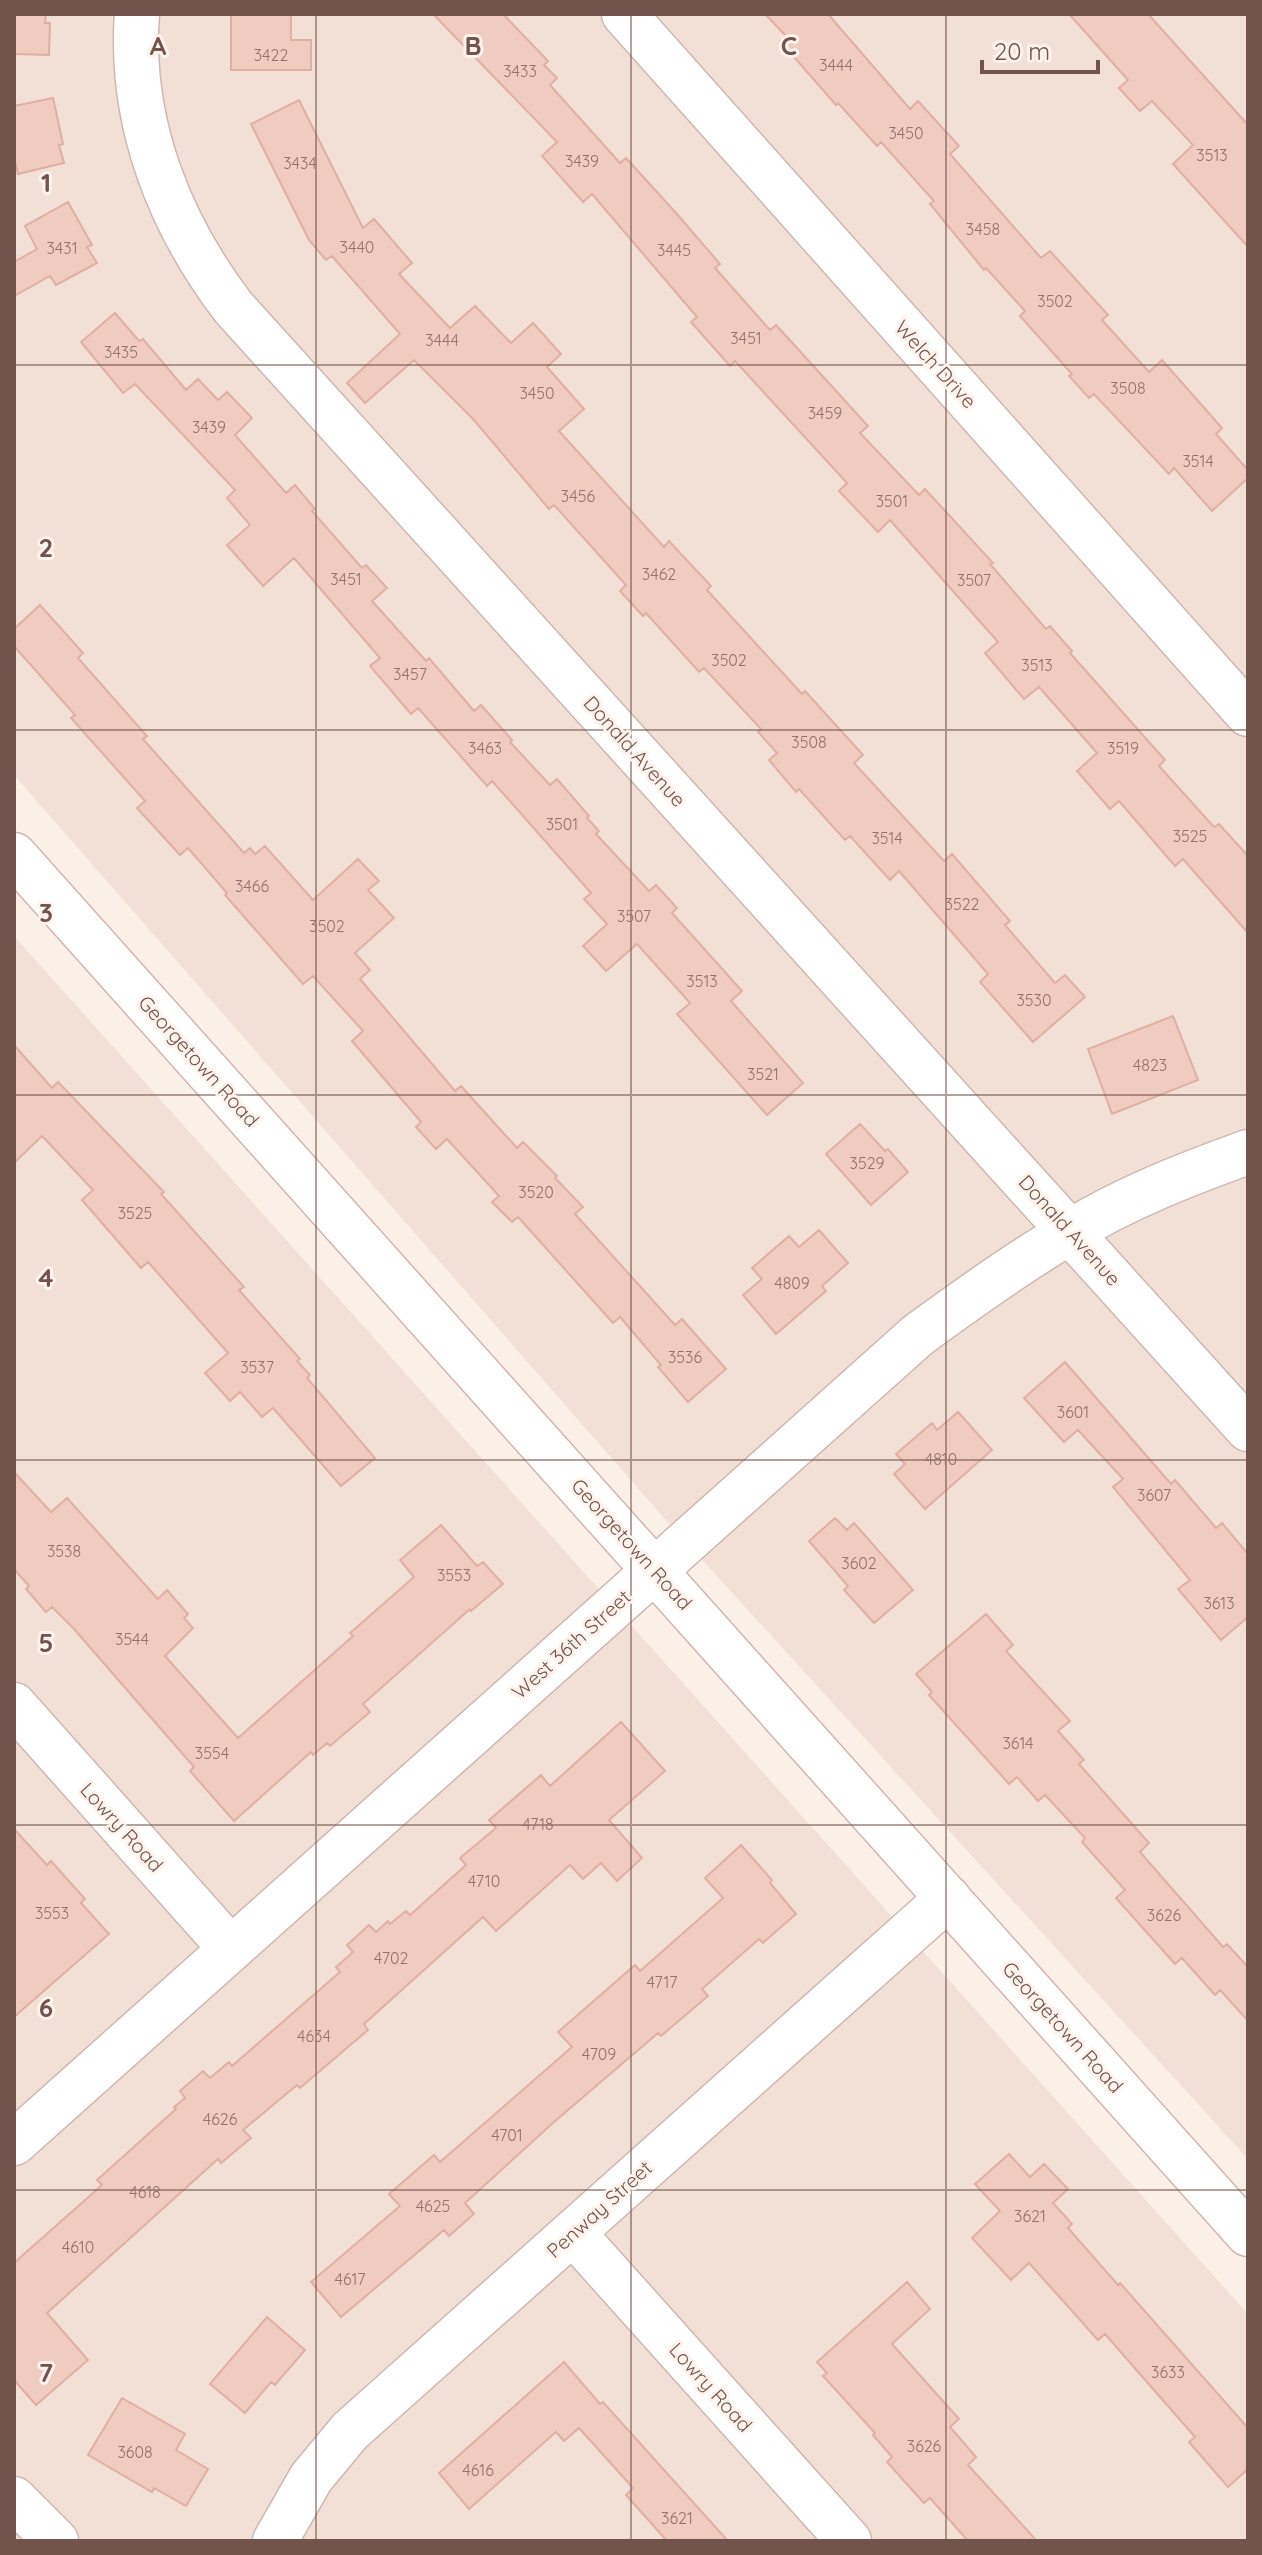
<svg xmlns="http://www.w3.org/2000/svg" width="1262" height="2555" font-family="Quicksand,sans-serif">
<rect width="100%" height="100%" fill="#fbf0e7"/>
<path fill="#f2e0d6" d="M 14,14 L 1248,14 L 1248,2159 L 664,1518 L 14,775 Z
M 14,936 L 1248,2314 L 1248,2541 L 14,2541 Z"/>
<path fill="#efcbc0" stroke="#e1afa1" stroke-width="2" d="M 14,14 L 46,14 L 45,23 L 50,23 L 49,55 L 14,54 Z
M 231,14 L 291,14 L 291,40 L 311,40 L 311,70 L 231,70 Z
M 433,14 L 503,14 L 548,61 L 544,65 L 557,78 L 550,85 L 620,163 L 626,158 L 677,214 L 720,264 L 715,268 L 770,330 L 776,325 L 868,426 L 860,433 L 919,495 L 925,489 L 993,563 L 990,564 L 1046,629 L 1050,626 L 1072,651 L 1070,653 L 1165,760 L 1159,766 L 1214,827 L 1219,824 L 1248,856 L 1248,933 L 1183,859 L 1175,866 L 1119,801 L 1110,809 L 1077,771 L 1097,753 L 1039,687 L 1024,699 L 985,653 L 998,642 L 890,520 L 878,532 L 839,491 L 847,483 L 735,361 L 730,366 L 691,322 L 697,317 L 592,194 L 583,202 L 542,156 L 557,142 Z
M 765,14 L 828,14 L 910,109 L 918,101 L 959,146 L 950,154 L 1041,258 L 1050,251 L 1108,315 L 1102,320 L 1149,372 L 1162,360 L 1222,428 L 1216,434 L 1248,470 L 1248,478 L 1212,511 L 1174,468 L 1169,474 L 1094,394 L 1089,398 L 1069,376 L 1072,374 L 1020,316 L 1025,311 L 986,268 L 984,270 L 930,204 L 934,201 L 881,142 L 877,146 L 838,103 L 836,105 L 780,41 L 786,36 Z
M 1069,14 L 1148,14 L 1248,125 L 1248,247 L 1173,164 L 1193,145 L 1152,101 L 1140,111 L 1119,88 L 1128,80 Z
M 53,98 L 63,144 L 59,145 L 64,163 L 18,174 L 14,157 L 14,106 Z
M 299,100 L 363,228 L 374,219 L 412,263 L 399,274 L 450,328 L 475,306 L 511,343 L 533,323 L 561,354 L 547,367 L 584,409 L 559,431 L 664,547 L 669,541 L 711,586 L 707,590 L 802,694 L 805,691 L 863,755 L 854,763 L 944,861 L 952,854 L 1010,921 L 1005,925 L 1055,983 L 1065,975 L 1085,997 L 1033,1042 L 980,982 L 988,974 L 899,871 L 890,880 L 850,836 L 845,840 L 799,789 L 796,792 L 769,760 L 777,753 L 758,732 L 761,729 L 704,668 L 699,672 L 646,613 L 643,616 L 620,591 L 626,585 L 554,505 L 549,509 L 473,419 L 414,360 L 365,403 L 347,383 L 400,334 L 332,256 L 326,260 L 309,240 L 251,124 Z
M 68,202 L 92,245 L 87,247 L 97,263 L 56,285 L 50,276 L 14,296 L 14,262 L 37,249 L 25,226 Z
M 115,313 L 139,341 L 143,339 L 186,390 L 198,379 L 218,400 L 227,392 L 252,418 L 235,435 L 286,493 L 295,485 L 315,509 L 312,511 L 362,568 L 366,565 L 387,588 L 372,601 L 426,661 L 429,658 L 474,711 L 481,705 L 512,740 L 510,742 L 550,785 L 557,779 L 589,816 L 587,818 L 599,831 L 596,834 L 649,891 L 656,885 L 677,908 L 672,913 L 742,991 L 731,1001 L 803,1083 L 767,1115 L 677,1014 L 690,1003 L 637,944 L 606,971 L 583,946 L 607,924 L 584,899 L 591,893 L 492,781 L 487,786 L 418,708 L 411,714 L 370,666 L 380,658 L 294,558 L 263,586 L 227,545 L 250,525 L 227,498 L 235,490 L 135,384 L 123,393 L 81,342 Z
M 40,605 L 83,653 L 78,658 L 147,736 L 143,739 L 244,853 L 250,848 L 255,854 L 265,846 L 313,900 L 358,859 L 379,881 L 368,890 L 394,918 L 355,953 L 370,970 L 360,979 L 455,1091 L 461,1086 L 517,1148 L 523,1142 L 557,1176 L 555,1178 L 583,1207 L 575,1214 L 675,1325 L 682,1319 L 726,1369 L 688,1402 L 658,1367 L 661,1365 L 620,1317 L 613,1323 L 518,1217 L 512,1222 L 492,1202 L 499,1196 L 447,1139 L 436,1149 L 416,1127 L 421,1122 L 352,1041 L 363,1031 L 313,976 L 303,984 L 225,895 L 227,893 L 188,848 L 180,855 L 137,808 L 145,801 L 71,718 L 75,715 L 14,646 L 14,629 Z
M 1173,1016 L 1198,1080 L 1112,1114 L 1088,1049 Z
M 14,1045 L 52,1088 L 58,1082 L 164,1192 L 161,1194 L 244,1287 L 239,1290 L 300,1359 L 297,1361 L 310,1375 L 307,1378 L 375,1458 L 341,1486 L 273,1408 L 262,1417 L 240,1392 L 230,1401 L 205,1373 L 228,1353 L 148,1262 L 141,1268 L 82,1200 L 93,1190 L 42,1136 L 14,1163 Z
M 860,1124 L 885,1151 L 888,1149 L 908,1172 L 871,1205 L 826,1154 Z
M 819,1230 L 848,1263 L 822,1286 L 826,1291 L 776,1334 L 743,1295 L 762,1279 L 752,1268 L 789,1236 L 799,1247 Z
M 1065,1362 L 1171,1484 L 1175,1480 L 1216,1528 L 1222,1523 L 1248,1554 L 1248,1617 L 1221,1640 L 1178,1589 L 1190,1580 L 1113,1487 L 1123,1479 L 1078,1430 L 1064,1442 L 1024,1398 Z
M 958,1412 L 992,1450 L 925,1509 L 894,1474 L 905,1464 L 896,1454 L 932,1423 L 937,1430 Z
M 14,1472 L 51,1512 L 67,1498 L 158,1599 L 167,1590 L 188,1614 L 184,1618 L 193,1628 L 165,1656 L 238,1738 L 353,1636 L 350,1633 L 414,1577 L 400,1560 L 441,1525 L 477,1566 L 483,1562 L 503,1584 L 471,1611 L 470,1609 L 363,1704 L 370,1712 L 330,1746 L 327,1743 L 313,1755 L 311,1752 L 234,1821 L 190,1771 L 194,1767 L 74,1629 L 52,1607 L 46,1612 L 26,1589 L 29,1586 L 14,1569 Z
M 835,1518 L 847,1530 L 854,1523 L 913,1590 L 874,1623 L 844,1590 L 848,1586 L 809,1541 Z
M 986,1614 L 1013,1645 L 1006,1651 L 1070,1721 L 1058,1731 L 1084,1760 L 1079,1764 L 1149,1843 L 1140,1852 L 1223,1947 L 1227,1944 L 1248,1967 L 1248,2021 L 1220,1990 L 1215,1995 L 1182,1958 L 1175,1964 L 1116,1898 L 1125,1890 L 1082,1842 L 1085,1838 L 1045,1795 L 1038,1801 L 1017,1777 L 1009,1784 L 929,1695 L 932,1692 L 916,1674 Z
M 621,1722 L 665,1771 L 609,1820 L 642,1858 L 617,1881 L 601,1863 L 583,1879 L 570,1865 L 496,1931 L 483,1917 L 364,2024 L 368,2030 L 300,2088 L 297,2085 L 243,2130 L 251,2138 L 221,2163 L 218,2159 L 47,2313 L 88,2360 L 36,2405 L 14,2380 L 14,2263 L 102,2185 L 97,2180 L 176,2109 L 174,2107 L 185,2098 L 180,2091 L 203,2071 L 210,2078 L 229,2062 L 232,2066 L 340,1972 L 336,1967 L 353,1952 L 347,1945 L 369,1925 L 376,1932 L 388,1921 L 390,1924 L 406,1911 L 410,1915 L 466,1865 L 460,1858 L 496,1828 L 489,1820 L 541,1775 L 550,1786 Z
M 14,1829 L 47,1865 L 51,1861 L 85,1899 L 81,1903 L 109,1934 L 14,2017 Z
M 741,1845 L 772,1880 L 770,1883 L 796,1914 L 763,1943 L 759,1939 L 702,1989 L 708,1996 L 661,2036 L 658,2033 L 554,2122 L 465,2203 L 474,2214 L 449,2236 L 444,2230 L 341,2317 L 311,2282 L 400,2206 L 389,2194 L 434,2155 L 440,2162 L 572,2047 L 558,2032 L 635,1965 L 640,1971 L 723,1898 L 705,1878 Z
M 1009,2154 L 1030,2177 L 1044,2164 L 1068,2189 L 1053,2203 L 1072,2224 L 1068,2228 L 1118,2285 L 1120,2283 L 1248,2428 L 1248,2469 L 1228,2487 L 1189,2442 L 1195,2437 L 1105,2334 L 1098,2340 L 1029,2263 L 1011,2280 L 972,2238 L 1000,2211 L 975,2184 Z
M 907,2282 L 930,2309 L 892,2344 L 959,2419 L 950,2427 L 976,2457 L 968,2465 L 1037,2541 L 968,2541 L 930,2498 L 924,2503 L 887,2462 L 892,2457 L 873,2435 L 875,2433 L 823,2376 L 827,2373 L 817,2362 Z
M 267,2317 L 305,2350 L 275,2385 L 271,2382 L 245,2413 L 210,2384 Z
M 564,2362 L 600,2404 L 603,2402 L 728,2541 L 667,2541 L 626,2495 L 633,2488 L 579,2428 L 564,2441 L 556,2432 L 469,2509 L 439,2473 Z
M 122,2398 L 185,2434 L 176,2450 L 208,2469 L 186,2506 L 154,2488 L 152,2492 L 88,2455 Z"/>
<g fill="none" stroke-linecap="round" stroke-linejoin="round">
<defs>
<path id="street" d="M 137,14 C 129,122 169,223 233,307 L 1248,1429
M 624,14 L 1248,714
M 14,1705 L 231,1949
M 14,2143 L 918,1335 C 967,1299 1017,1263 1070,1232 C 1125,1198 1187,1174 1248,1152
M 573,2233 L 849,2541
M 14,2499 L 56,2541
M 275,2541 L 311,2478 L 350,2431 L 948,1898"/>
<path id="secondary" d="M 14,855 L 1248,2234"/>
</defs>
<use href="#street" stroke="#ceb8b0" stroke-width="47"/>
<use href="#secondary" stroke="#d1b7ae" stroke-width="47"/>
<use href="#street" stroke="#fff" stroke-width="44"/>
<use href="#secondary" stroke="#fff" stroke-width="44"/>
</g>
<path fill="none" stroke="#73544d" stroke-width="2" stroke-opacity="0.55" d="M 316,14 L 316,2541M 631,14 L 631,2541M 946,14 L 946,2541M 14,365 L 1248,365M 14,730 L 1248,730M 14,1095 L 1248,1095M 14,1460 L 1248,1460M 14,1825 L 1248,1825M 14,2190 L 1248,2190"/>
<g text-anchor="middle" dominant-baseline="central" stroke-width="6" stroke-linejoin="round" paint-order="stroke">
<g font-size="16" fill="#92726a">
<text x="271" y="55">3422</text>
<text x="836" y="65">3444</text>
<text x="520" y="71">3433</text>
<text x="906" y="133">3450</text>
<text x="1212" y="155">3513</text>
<text x="582" y="161">3439</text>
<text x="300" y="163">3434</text>
<text x="983" y="229">3458</text>
<text x="357" y="247">3440</text>
<text x="62" y="248">3431</text>
<text x="674" y="250">3445</text>
<text x="1055" y="301">3502</text>
<text x="746" y="338">3451</text>
<text x="442" y="340">3444</text>
<text x="121" y="352">3435</text>
<text x="1128" y="388">3508</text>
<text x="537" y="393">3450</text>
<text x="825" y="413">3459</text>
<text x="209" y="427">3439</text>
<text x="1198" y="461">3514</text>
<text x="578" y="496">3456</text>
<text x="892" y="501">3501</text>
<text x="659" y="574">3462</text>
<text x="346" y="579">3451</text>
<text x="974" y="580">3507</text>
<text x="729" y="660">3502</text>
<text x="1037" y="665">3513</text>
<text x="410" y="674">3457</text>
<text x="809" y="742">3508</text>
<text x="485" y="748">3463</text>
<text x="1123" y="748">3519</text>
<text x="562" y="824">3501</text>
<text x="1190" y="836">3525</text>
<text x="887" y="838">3514</text>
<text x="252" y="886">3466</text>
<text x="962" y="904">3522</text>
<text x="634" y="916">3507</text>
<text x="327" y="926">3502</text>
<text x="702" y="981">3513</text>
<text x="1034" y="1000">3530</text>
<text x="1150" y="1065">4823</text>
<text x="763" y="1074">3521</text>
<text x="867" y="1163">3529</text>
<text x="536" y="1192">3520</text>
<text x="135" y="1213">3525</text>
<text x="792" y="1283">4809</text>
<text x="685" y="1357">3536</text>
<text x="257" y="1367">3537</text>
<text x="1073" y="1412">3601</text>
<text x="941" y="1459">4810</text>
<text x="1154" y="1495">3607</text>
<text x="64" y="1551">3538</text>
<text x="859" y="1563">3602</text>
<text x="454" y="1575">3553</text>
<text x="1219" y="1603">3613</text>
<text x="132" y="1639">3544</text>
<text x="1018" y="1743">3614</text>
<text x="212" y="1753">3554</text>
<text x="538" y="1824">4718</text>
<text x="484" y="1881">4710</text>
<text x="52" y="1913">3553</text>
<text x="1164" y="1915">3626</text>
<text x="391" y="1958">4702</text>
<text x="662" y="1982">4717</text>
<text x="314" y="2036">4634</text>
<text x="599" y="2054">4709</text>
<text x="220" y="2119">4626</text>
<text x="507" y="2135">4701</text>
<text x="145" y="2192">4618</text>
<text x="433" y="2206">4625</text>
<text x="1030" y="2216">3621</text>
<text x="78" y="2247">4610</text>
<text x="350" y="2279">4617</text>
<text x="1168" y="2372">3633</text>
<text x="924" y="2446">3626</text>
<text x="135" y="2452">3608</text>
<text x="478" y="2470">4616</text>
<text x="677" y="2518">3621</text>
</g>
<g font-size="20" fill="#73544d" stroke="#fef4ed">
<text transform="translate(936 364) rotate(48)">Welch Drive</text>
<text transform="translate(635 751) rotate(48)">Donald Avenue</text>
<text transform="translate(199 1061) rotate(48)">Georgetown Road</text>
<text transform="translate(1070 1230) rotate(48)">Donald Avenue</text>
<text transform="translate(632 1544) rotate(48)">Georgetown Road</text>
<text transform="translate(571 1644) rotate(-42)">West 36th Street</text>
<text transform="translate(122 1827) rotate(48)">Lowry Road</text>
<text transform="translate(1063 2027) rotate(48)">Georgetown Road</text>
<text transform="translate(599 2209) rotate(-42)">Penway Street</text>
<text transform="translate(711 2387) rotate(48)">Lowry Road</text>
</g>
</g>
<g font-size="26" text-anchor="middle" font-weight="bold" fill="#73544d" stroke="#fef4ed" stroke-width="6" stroke-linejoin="round" paint-order="stroke">
<text x="158" y="55">A</text>
<text x="473" y="55">B</text>
<text x="789" y="55">C</text>
<text x="46" y="192">1</text>
<text x="46" y="557">2</text>
<text x="46" y="922">3</text>
<text x="46" y="1287">4</text>
<text x="46" y="1652">5</text>
<text x="46" y="2017">6</text>
<text x="46" y="2382">7</text>
</g>
<rect width="1262" height="2555" fill="none" stroke="#73544d" stroke-width="32"/>
<path d="M982 60v12h116v-12" fill="none" stroke="#73544d" stroke-width="4"/>
<text x="994" y="60" font-size="24" fill="#73544d" stroke="#fef4ed" stroke-width="6" paint-order="stroke">20 m</text>
</svg>
